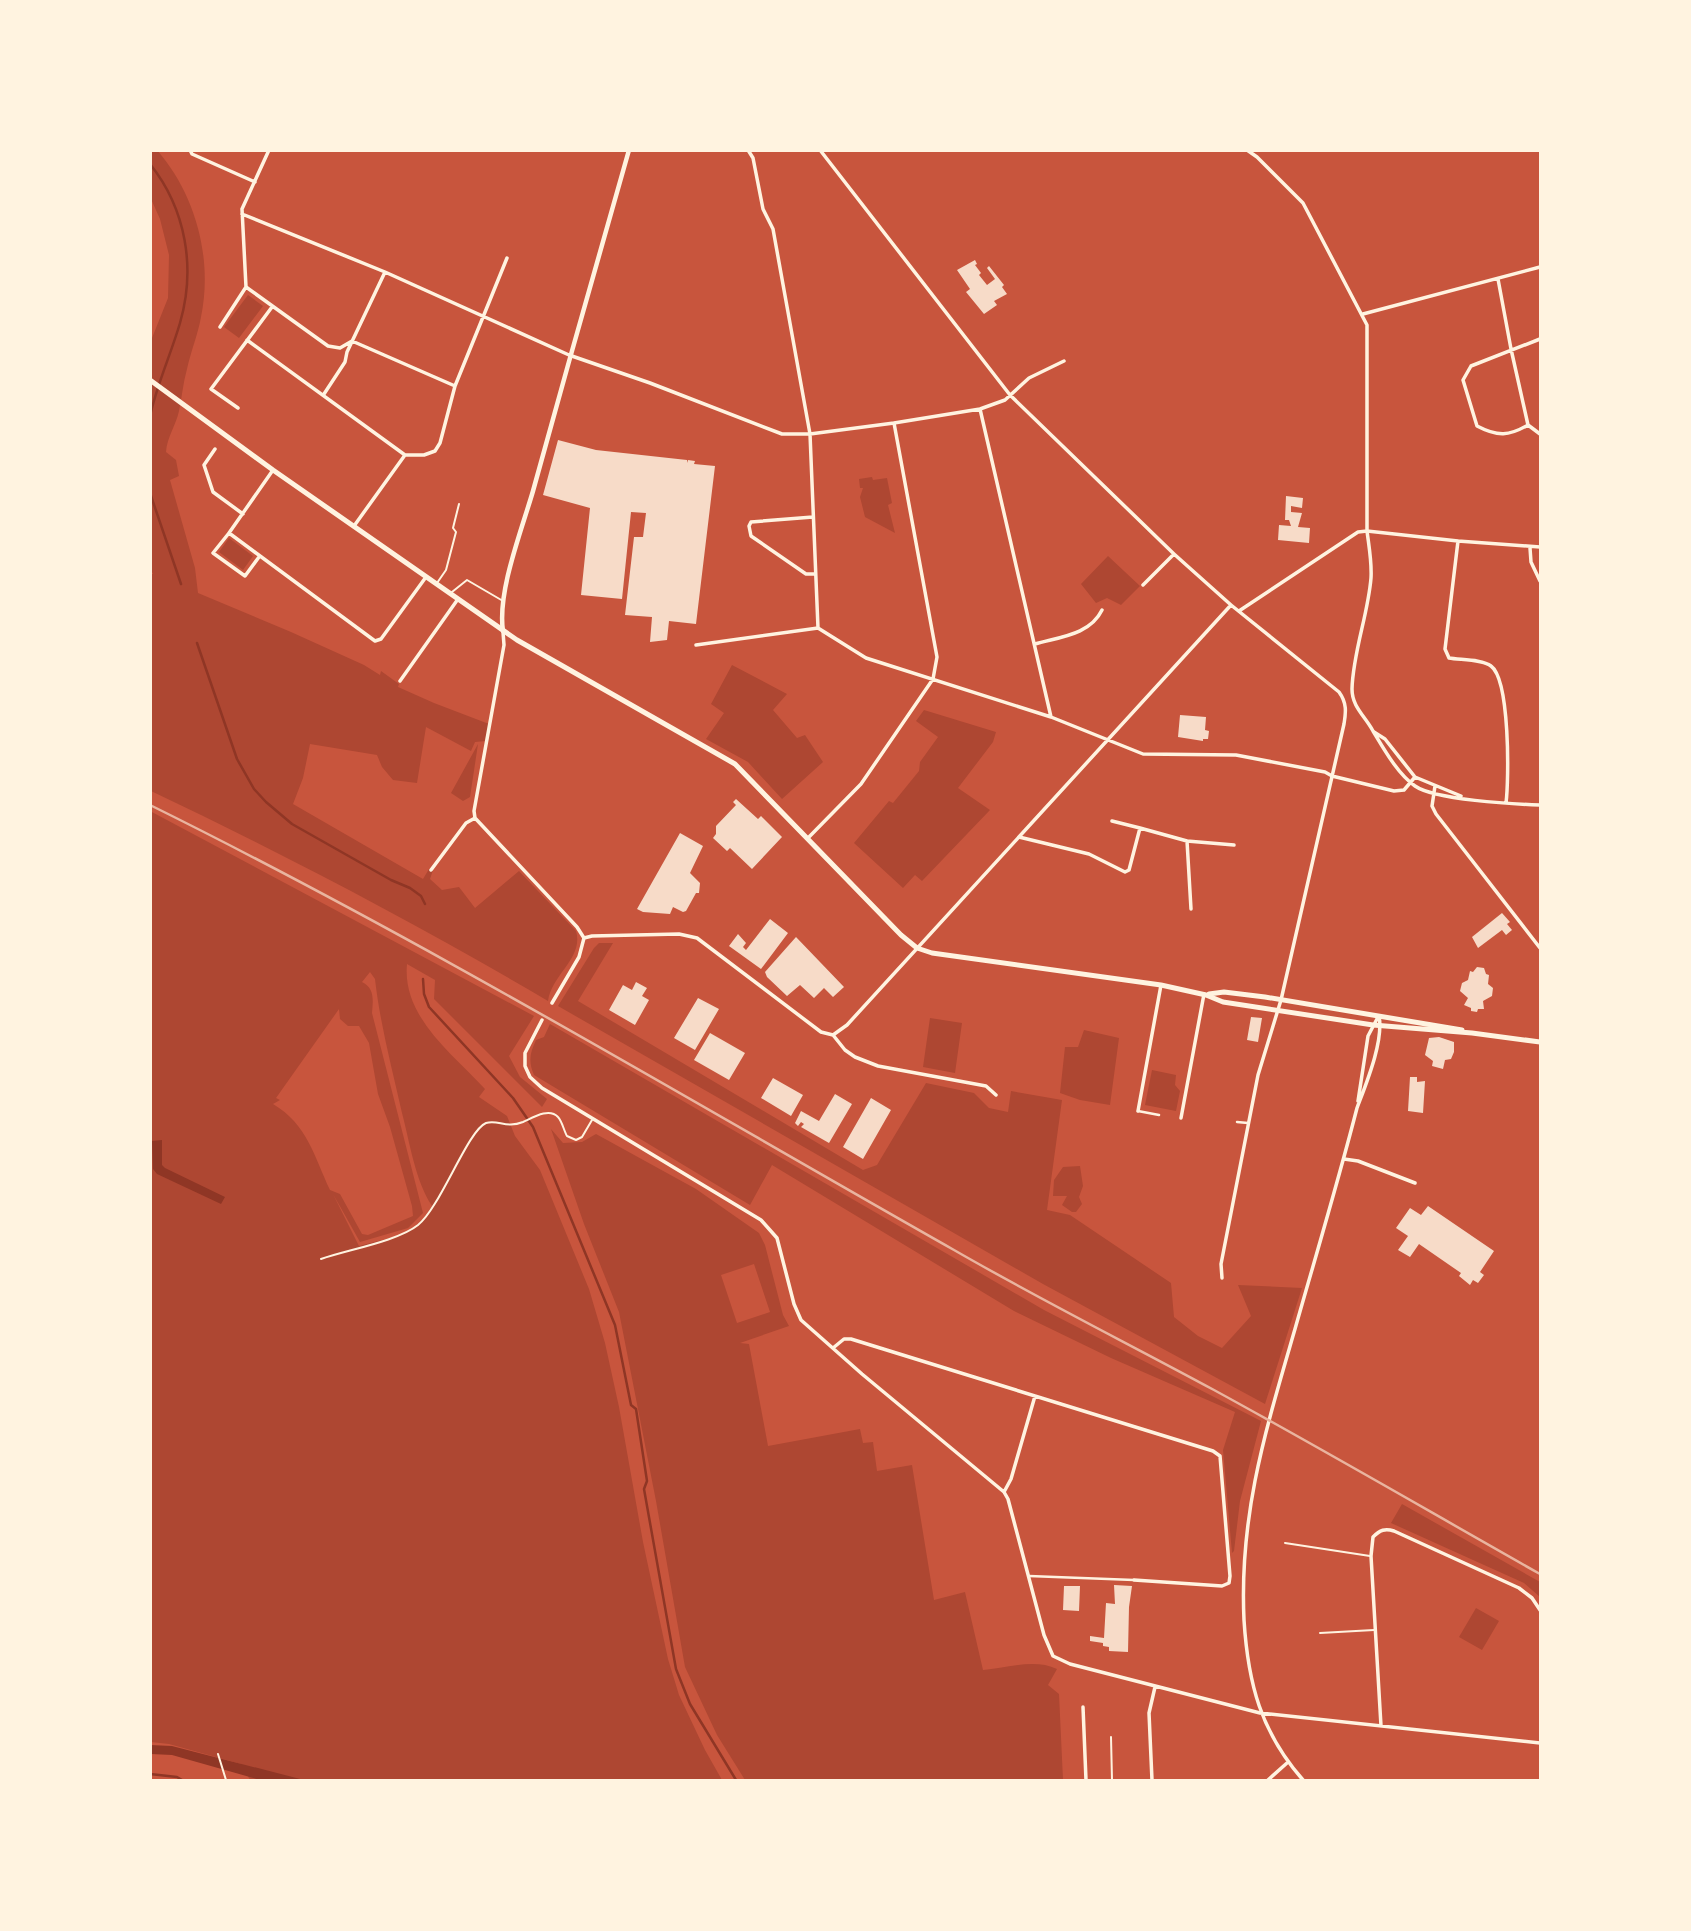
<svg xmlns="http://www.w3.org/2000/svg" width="1691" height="1931" font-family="'Public Sans',sans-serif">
<rect width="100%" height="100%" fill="#c8553d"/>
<path fill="#ae4732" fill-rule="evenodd" d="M 157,150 C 196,195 213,259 201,317 C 198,334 191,351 187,369 C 183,383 182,397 179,411 C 176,425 167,437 166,452 L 176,460 L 179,476 L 170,480 L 195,568 L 198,593 L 291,632 L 364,665 L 380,675 L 381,671 L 399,684 L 398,687 L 434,703 L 489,724 L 486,741 L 475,742 L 471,751 L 426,727 L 417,783 L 393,780 L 382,767 L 377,755 L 310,744 L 303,778 L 293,804 L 423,879 L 429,869 L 433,870 L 430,879 L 442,890 L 459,887 L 475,908 L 519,871 L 576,931 C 584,958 552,974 548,1001 C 419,925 286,855 151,791 L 151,574 L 153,574 L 150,568 L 150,343 L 168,298 L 169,255 L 160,219 L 151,199 L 151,151 Z
M 248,295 L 263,306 L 239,338 L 224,327 Z
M 872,477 L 873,480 L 887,478 L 892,503 L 888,505 L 895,533 L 865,517 L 860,497 L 863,488 L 860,488 L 859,479 Z
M 229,538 L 253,556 L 243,570 L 219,552 Z
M 1108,556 L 1140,586 L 1121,605 L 1107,598 L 1096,603 L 1081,584 Z
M 732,665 L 787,694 L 773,710 L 797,738 L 805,735 L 823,762 L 782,799 L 748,762 L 706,739 L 724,713 L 711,704 Z
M 924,710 L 996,732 L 993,742 L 958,788 L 990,810 L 922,881 L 915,875 L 903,888 L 854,843 L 889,801 L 893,803 L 919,771 L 920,762 L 938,737 L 916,721 Z
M 478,744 L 470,797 L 463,801 L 451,793 Z
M 150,811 L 534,1016 L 509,1056 L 520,1077 L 547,1099 L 542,1107 L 434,999 L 435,980 L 407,964 C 402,1017 452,1053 485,1089 L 479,1097 L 507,1116 L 515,1136 L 540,1170 L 589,1289 L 605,1343 L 619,1407 L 643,1542 L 668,1659 L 679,1695 L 705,1750 L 722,1780 L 250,1780 L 241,1764 L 169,1744 L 151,1742 ZM 370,972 L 375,979 C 380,1024 392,1068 402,1113 C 410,1143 415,1180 432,1206 C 415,1237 391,1237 359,1246 L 333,1194 L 360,1242 L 408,1228 L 423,1213 L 372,1013 C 373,1001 375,988 362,982 ZM 339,1009 L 340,1019 L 348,1026 L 359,1026 L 369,1043 L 378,1094 L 390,1127 L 412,1206 L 413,1216 L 368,1235 L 362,1234 L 340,1194 L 330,1190 C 314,1156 307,1124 273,1104 L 280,1100 L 276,1098 Z
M 599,943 L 613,943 L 578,1001 L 863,1170 L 877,1165 L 926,1083 L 974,1093 L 989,1108 L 1008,1112 L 1011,1091 L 1062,1100 L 1047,1210 L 1070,1215 L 1171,1283 L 1174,1317 L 1198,1336 L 1222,1348 L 1251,1316 L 1238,1285 L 1302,1288 L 1265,1404 L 1043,1284 L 558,1006 L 594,948 Z
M 930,1018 L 962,1023 L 955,1073 L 923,1067 Z
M 550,1024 L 1044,1310 L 1261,1421 L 1240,1501 L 1234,1551 L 1232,1553 L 1223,1450 L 1235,1412 L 1111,1358 L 1014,1311 L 772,1165 L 750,1205 L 534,1075 C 528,1061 530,1053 536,1040 L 544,1037 Z
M 1084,1030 L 1119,1038 L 1110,1105 L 1080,1100 L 1060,1093 L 1065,1047 L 1078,1047 Z
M 1152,1070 L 1176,1075 L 1175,1085 L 1180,1091 L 1176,1111 L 1145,1105 Z
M 551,1129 L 563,1143 L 582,1142 L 596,1134 L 696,1189 L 759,1233 L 765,1245 L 783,1315 L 789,1326 L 740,1343 L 749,1344 L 768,1446 L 860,1429 L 863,1443 L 873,1442 L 877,1471 L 912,1465 L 934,1600 L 965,1592 L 983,1670 C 1006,1668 1035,1658 1057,1669 L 1048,1685 L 1059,1694 L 1063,1780 L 745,1780 L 717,1735 L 685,1667 L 656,1501 L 619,1312 L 584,1224 ZM 754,1264 L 770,1312 L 737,1323 L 721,1275 Z
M 1080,1166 L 1083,1186 L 1079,1197 L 1082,1204 L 1076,1212 L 1072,1212 L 1062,1205 L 1067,1196 L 1053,1196 L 1054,1180 L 1063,1167 Z
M 1402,1504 L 1540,1582 L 1540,1597 L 1524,1583 L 1391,1523 Z
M 1476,1608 L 1499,1621 L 1482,1650 L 1459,1637 Z"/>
<path fill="#8f3625" d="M 162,1140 L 162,1165 L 165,1168 L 225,1197 L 221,1204 L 157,1174 L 153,1169 L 152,1141 Z
M 150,1745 L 172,1746 L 304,1780 L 260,1780 L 172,1755 L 151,1754 Z"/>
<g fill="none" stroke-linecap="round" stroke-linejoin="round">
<path stroke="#8f3625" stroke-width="2.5" d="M 150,164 C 186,209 196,268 180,323 C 171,354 157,384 150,416
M 150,493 L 181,584
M 197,643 L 237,759 L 254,789 L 266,802 L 292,824 L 391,880 L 410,888 L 421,896 L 425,904
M 423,979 L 424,994 L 429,1007 L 513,1098 L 533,1127 L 615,1325 L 631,1405 L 636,1409 L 647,1481 L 644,1489 L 676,1669 L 690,1704 L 736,1780
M 150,1774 L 177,1777 L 182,1780"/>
</g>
<path fill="#f7dbc8" d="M 975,260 L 977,264 L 975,265 L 981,273 L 979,275 L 987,285 L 995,279 L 987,268 L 989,266 L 1004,285 L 1002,287 L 1007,294 L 994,301 L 997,305 L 984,314 L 966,292 L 970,289 L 957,270 Z
M 558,440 L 596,450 L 687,460 L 687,463 L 688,460 L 695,461 L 694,464 L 715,466 L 696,624 L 669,621 L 667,640 L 650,642 L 652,617 L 625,615 L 634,537 L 643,537 L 646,513 L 631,512 L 622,599 L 581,595 L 590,508 L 543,495 Z
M 1286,496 L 1303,498 L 1302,508 L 1291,506 L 1291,512 L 1302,513 L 1298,527 L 1310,528 L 1309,543 L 1278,540 L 1279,525 L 1291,526 L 1289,520 L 1285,520 Z
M 1180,715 L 1206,717 L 1205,730 L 1209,731 L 1208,739 L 1203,739 L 1203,741 L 1178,737 Z
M 736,799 L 758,819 L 761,816 L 782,837 L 752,869 L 730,848 L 727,851 L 713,838 L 716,834 L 716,826 L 736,805 L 733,802 Z
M 680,833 L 703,846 L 690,873 L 700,883 L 699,893 L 696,893 L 686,911 L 683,912 L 673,907 L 670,914 L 643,912 L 637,909 Z
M 1502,913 L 1510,922 L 1507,924 L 1512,930 L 1506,935 L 1502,930 L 1478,948 L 1472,937 Z
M 770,919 L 788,933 L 761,969 L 729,946 L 738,934 L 746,943 L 743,947 L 746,950 Z
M 796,937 L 844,987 L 833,997 L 824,988 L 814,998 L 800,985 L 787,996 L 767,977 L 765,972 Z
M 1477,967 L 1484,968 L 1486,974 L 1489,975 L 1488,984 L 1493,988 L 1492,996 L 1483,1001 L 1484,1009 L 1478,1009 L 1477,1012 L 1471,1011 L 1471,1008 L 1464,1005 L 1468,998 L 1460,991 L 1462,983 L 1468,980 L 1470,971 L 1473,972 Z
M 636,982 L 647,988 L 642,996 L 649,1000 L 635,1025 L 609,1010 L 623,985 L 632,990 Z
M 698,998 L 719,1009 L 695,1050 L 674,1038 Z
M 1251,1017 L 1262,1018 L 1258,1042 L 1247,1040 Z
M 710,1033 L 745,1053 L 729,1080 L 694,1060 Z
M 1439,1037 L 1454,1042 L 1454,1052 L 1451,1059 L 1445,1060 L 1443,1069 L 1432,1066 L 1433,1061 L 1425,1055 L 1429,1038 Z
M 1410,1077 L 1417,1077 L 1417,1082 L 1425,1081 L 1423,1113 L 1408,1111 Z
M 773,1078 L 803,1095 L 791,1116 L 761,1098 Z
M 835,1094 L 852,1104 L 829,1143 L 801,1127 L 804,1124 L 801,1122 L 798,1126 L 795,1123 L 801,1111 L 819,1121 Z
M 871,1098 L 891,1110 L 863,1159 L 843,1147 Z
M 1428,1206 L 1494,1251 L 1480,1272 L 1484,1275 L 1478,1283 L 1473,1280 L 1470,1285 L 1459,1276 L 1461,1273 L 1419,1244 L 1410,1257 L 1398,1250 L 1408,1236 L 1396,1228 L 1410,1208 L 1421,1215 Z
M 1114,1585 L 1132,1586 L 1129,1607 L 1128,1652 L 1109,1651 L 1109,1647 L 1103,1646 L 1103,1643 L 1090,1641 L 1090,1636 L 1104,1638 L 1106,1603 L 1115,1604 Z
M 1064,1586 L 1080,1586 L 1079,1611 L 1063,1610 Z"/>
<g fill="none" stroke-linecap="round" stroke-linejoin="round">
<path stroke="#fff3e0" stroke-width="2" d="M 218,1754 L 226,1780"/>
<path stroke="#fff3e0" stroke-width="2" d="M 437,583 L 446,570 L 456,532 L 453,528 L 459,504
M 452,592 L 467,580 L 503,601
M 321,1259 C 347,1250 398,1241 418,1225 C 440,1208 468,1130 486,1123 C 498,1119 506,1129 523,1122 C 532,1118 549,1107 558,1117 C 562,1121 564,1131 567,1136 L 576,1140 L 582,1137 L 592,1120
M 1285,1543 L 1370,1556
M 1320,1633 L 1374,1630
M 1111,1737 L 1112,1780"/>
<path stroke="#fff3e0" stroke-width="2.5" d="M 1138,1111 L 1159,1115
M 1237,1122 L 1248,1123
M 1029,1576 L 1134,1580"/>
<path stroke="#fff3e0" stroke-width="3.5" d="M 190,150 L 192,154 L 255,182
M 748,150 L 753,158 L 763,209 L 773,229 L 810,434 L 818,628
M 820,150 L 1010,395 L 1174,554 L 1231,605 L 1339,692 C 1347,703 1346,712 1344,724 L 1281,1000 L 1258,1075 L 1221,1264 L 1222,1278
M 1247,150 L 1257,157 L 1303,203 L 1367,325 L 1367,531 C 1369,547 1372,562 1371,578 C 1368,615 1353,652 1352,689 C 1352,707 1365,716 1373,731 C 1384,749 1397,773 1415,786 C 1435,800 1513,804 1540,805
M 242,214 L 385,272 L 569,355 L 650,383 L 782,434 L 810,434 L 894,423 L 980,409 L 1005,400 L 1029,378 L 1064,361
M 1498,279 L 1511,349 L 1528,425 L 1540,434
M 246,287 L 328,346 L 340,348 L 352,341 L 455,386
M 1363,314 L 1540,267
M 220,327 L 246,287 L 242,209 L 269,150
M 247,340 L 405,455
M 324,394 L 345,362 L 347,352 L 385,272
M 238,408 L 211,389 L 272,307
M 980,409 L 1051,717
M 1528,425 C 1509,436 1498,437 1477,426 L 1463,380 L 1471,366 L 1540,339
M 215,449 L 204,465 L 213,492 L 243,514
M 405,455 L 424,455 L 435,451 L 440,443 L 455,386 L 507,258
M 273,470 L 229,533 L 375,641 L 381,639 L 426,577
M 813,517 L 751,522 L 749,526 L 751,536 L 806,574 L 815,574
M 354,526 L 405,455
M 229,533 L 213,553 L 245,576 L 259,557
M 1458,541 L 1445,649 L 1449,658 C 1460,660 1482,659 1491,666 C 1510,680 1509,779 1506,803
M 1530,548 L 1531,562 L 1540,581
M 1143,585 L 1174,554
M 1239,611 L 1358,532 L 1367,531 L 1458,541 L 1540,547
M 503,632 L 504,645 L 474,811 L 475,818 L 577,927 L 584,938
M 1035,644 C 1059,637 1090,635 1102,610
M 696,645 L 818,628 L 866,658 L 1051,717 L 1143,754 L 1236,755 L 1325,772 L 1332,776 L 1394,791 L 1404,790 L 1415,777
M 400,681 L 458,599
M 1374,732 L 1385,739 L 1415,777 L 1461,796
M 1435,786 L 1432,806 L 1436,814 L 1540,948
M 1140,828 L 1187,841 L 1191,909
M 1019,837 L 1089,854 L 1125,872 L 1129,870 L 1140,828 L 1112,821
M 808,838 L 861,784 L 933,679 L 937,657 L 894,423
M 1187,841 L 1234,845
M 431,870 L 466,823 L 475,818
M 584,938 L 592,936 L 679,934 L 697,938 L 821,1032 L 833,1035 L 845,1050 L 855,1057 L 878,1066 L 986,1086 L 996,1095
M 552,1003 L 579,957 L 584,938
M 542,1020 L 525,1053 L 525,1066 L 530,1077 L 542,1088 L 761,1220 L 777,1238 L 794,1304 L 801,1320 L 862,1374 L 1004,1492 L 1008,1499 L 1044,1635 L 1053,1656 L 1070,1664 L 1260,1713 L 1540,1743
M 833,1035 L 847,1025 L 1231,605
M 1358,1101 L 1368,1036 L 1378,1017
M 1138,1111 L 1161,985
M 1181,1118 L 1204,994
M 1344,1159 L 1358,1161 L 1415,1183
M 833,1348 L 844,1339 L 851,1339 L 1213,1451 L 1220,1456 L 1230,1576 L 1229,1583 L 1222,1586 L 1134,1580
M 1004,1492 L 1011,1479 L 1035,1396
M 1083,1707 L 1086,1780
M 1381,1726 L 1371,1556 L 1373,1537 C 1380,1530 1385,1528 1394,1531 L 1519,1588 L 1532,1598 L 1540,1610
M 1152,1780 L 1149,1713 L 1155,1687
M 1268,1780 L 1287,1763
M 1303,1780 C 1261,1732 1248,1684 1244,1620 C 1239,1514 1266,1429 1295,1329 C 1316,1255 1338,1182 1357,1108 C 1366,1084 1384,1041 1379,1016"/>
<path stroke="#fff3e0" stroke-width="4.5" d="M 503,631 C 497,592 522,529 533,491 C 564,377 597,264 629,150"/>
<path stroke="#fff3e0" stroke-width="5" d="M 150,380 L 273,470 L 517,640 L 735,764 L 901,935 L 917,948 L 932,953 L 1161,985 L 1206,995 L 1223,1002 L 1373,1025 L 1472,1033 L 1540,1042
M 1209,994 L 1224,992 L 1265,997 L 1462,1030"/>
<path stroke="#e9b49f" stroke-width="2.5" d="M 150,805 C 425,941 687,1099 954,1250 C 1039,1299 1127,1343 1214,1390 C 1324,1450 1432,1513 1540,1574"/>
</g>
<rect width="1691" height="1931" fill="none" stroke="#fff3e0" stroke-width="304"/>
</svg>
